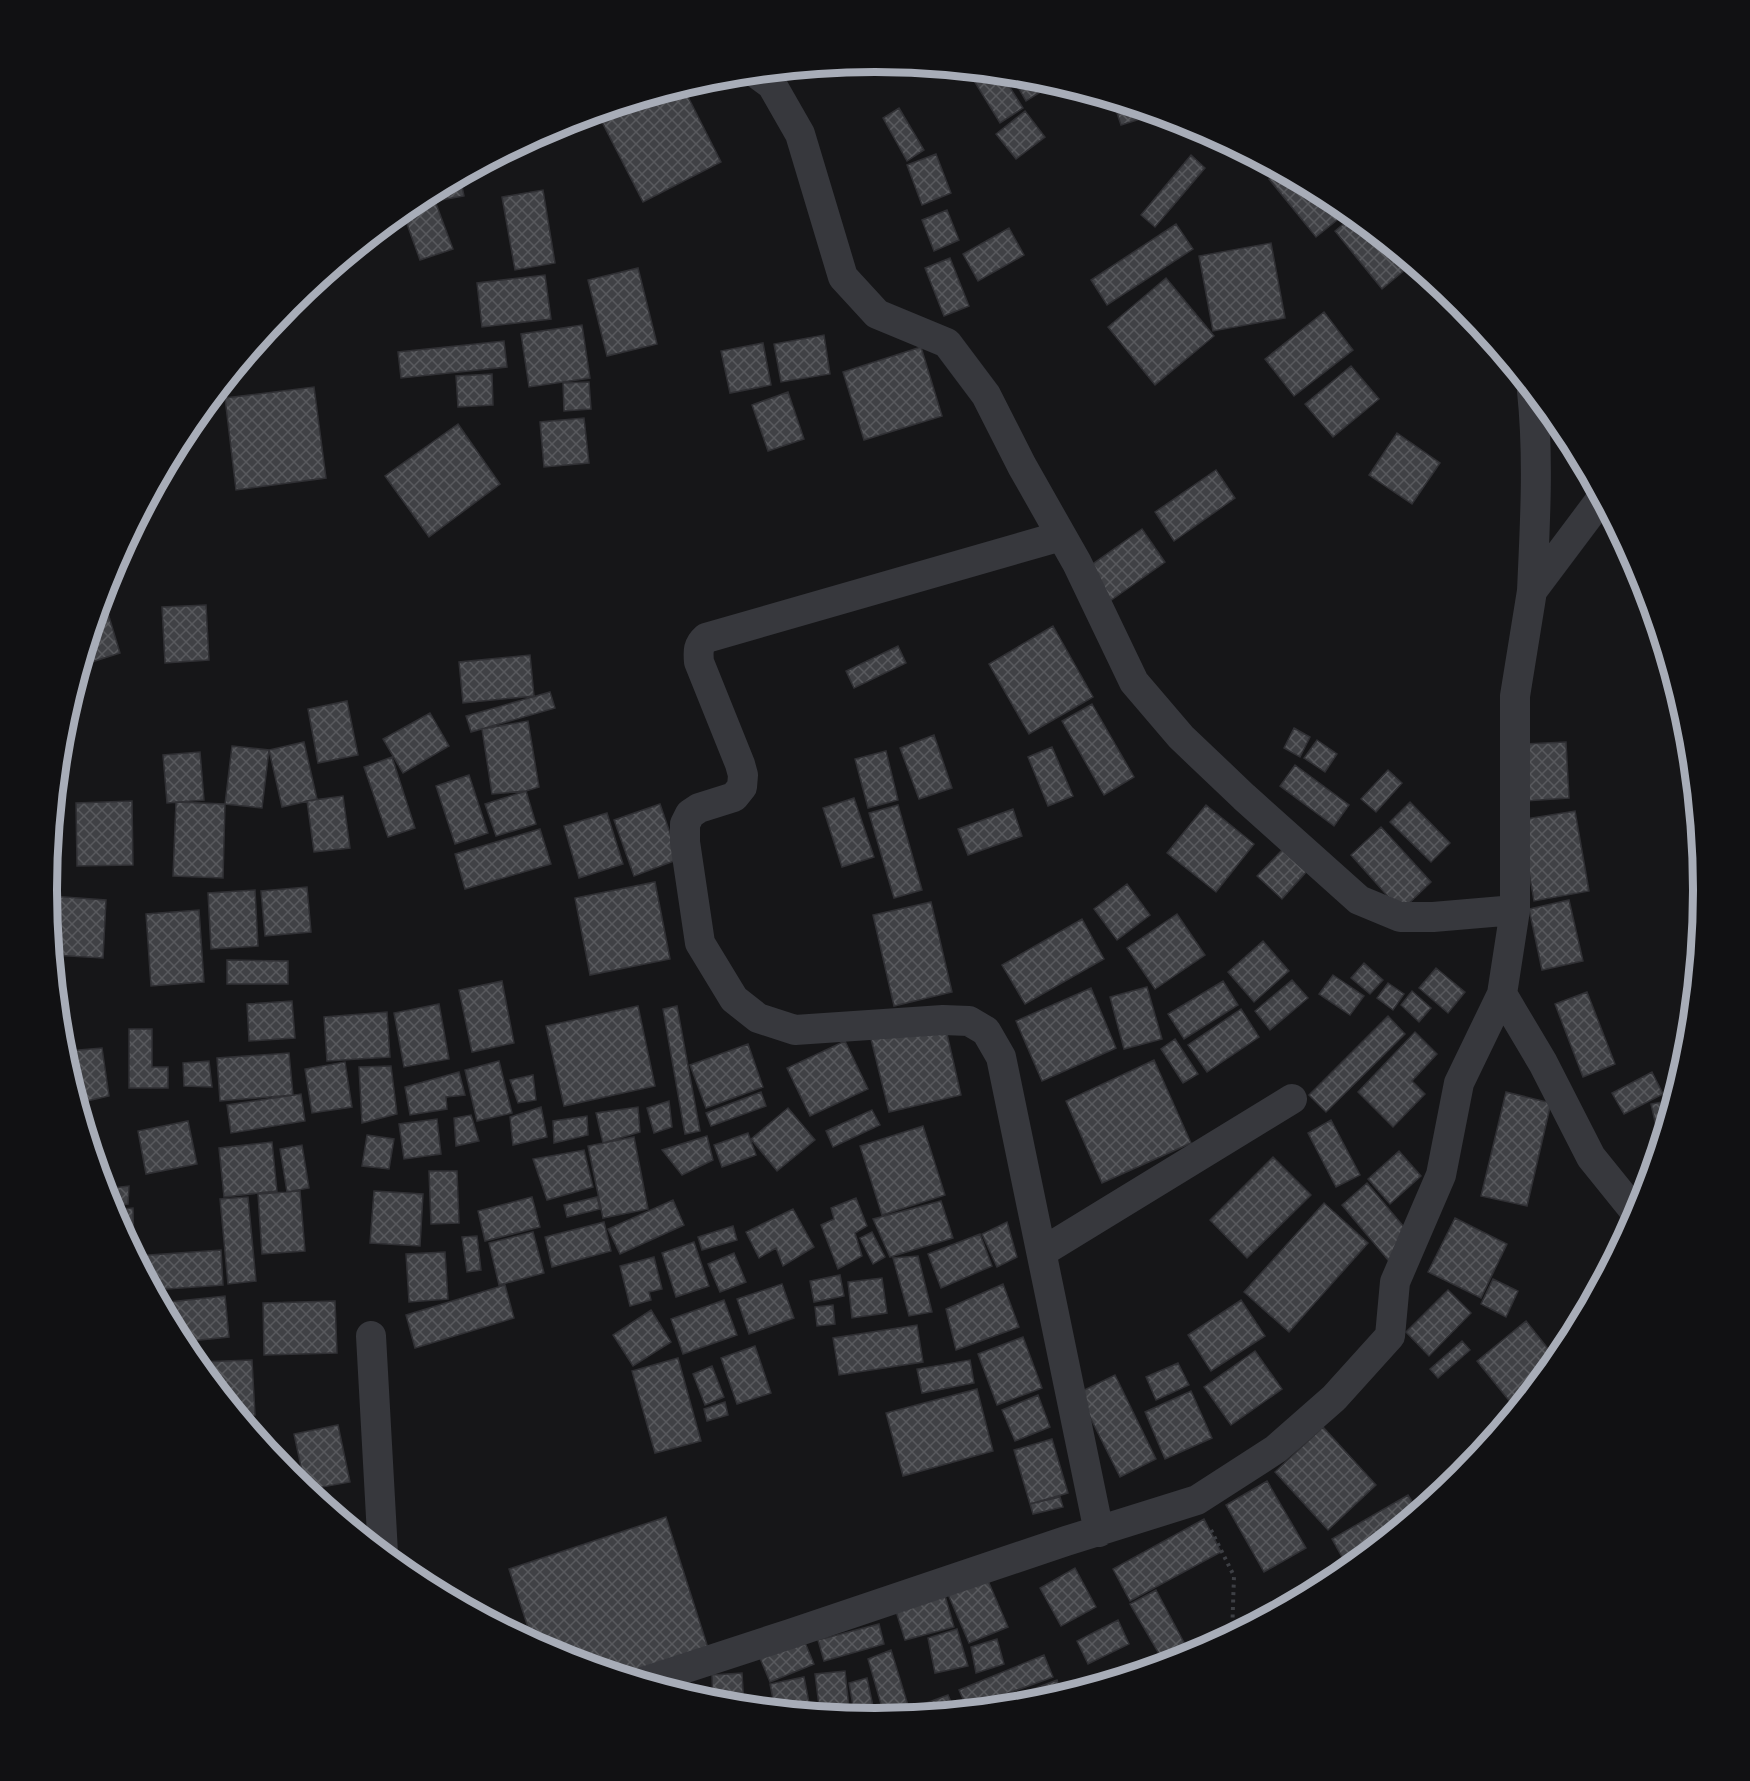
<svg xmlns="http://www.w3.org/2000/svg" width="1750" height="1781" font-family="Roboto,sans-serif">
<defs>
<pattern id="building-cross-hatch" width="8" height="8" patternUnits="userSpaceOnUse" patternTransform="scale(1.5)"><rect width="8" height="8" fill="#404145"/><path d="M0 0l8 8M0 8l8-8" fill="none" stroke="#595a5e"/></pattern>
</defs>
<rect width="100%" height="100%" fill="#161618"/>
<path fill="url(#building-cross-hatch)" stroke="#303034" stroke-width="1.5" d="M 968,71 L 1002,75 L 1023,108 L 1000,123 Z
M 1011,75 L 1037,78 L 1055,83 L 1026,101 Z
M 683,87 L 721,162 L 643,202 L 600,118 L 629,104 Z
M 1113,101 L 1156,114 L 1121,125 Z
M 899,108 L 924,150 L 907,161 L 883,118 Z
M 1025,111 L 1045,137 L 1016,159 L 996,134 Z
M 936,154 L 951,193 L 922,205 L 907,165 Z
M 1191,155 L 1205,168 L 1155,227 L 1141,215 Z
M 1278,171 L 1336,202 L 1347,212 L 1316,237 L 1269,179 Z
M 460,177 L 464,196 L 435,201 L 434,191 Z
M 543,190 L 555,263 L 515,270 L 502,197 Z
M 435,201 L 453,249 L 420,260 L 403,213 Z
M 947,210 L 959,240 L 934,251 L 922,220 Z
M 1353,216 L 1412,264 L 1382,289 L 1335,231 Z
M 1176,224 L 1193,249 L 1107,305 L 1091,280 Z
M 1009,228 L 1024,255 L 978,281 L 963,254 Z
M 1271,243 L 1285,318 L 1213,331 L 1199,256 Z
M 950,258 L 969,306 L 944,316 L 925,268 Z
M 638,268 L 657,344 L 607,356 L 588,280 Z
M 545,275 L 551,319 L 482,327 L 477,283 Z
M 1166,278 L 1214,336 L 1155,385 L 1108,327 Z
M 1324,312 L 1353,350 L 1294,396 L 1265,359 Z
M 582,325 L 590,378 L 529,387 L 521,334 Z
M 824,335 L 830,374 L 781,382 L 774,344 Z
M 504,341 L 507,367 L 401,378 L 398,352 Z
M 763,343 L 771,385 L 730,393 L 721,351 Z
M 921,347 L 942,416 L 864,440 L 843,372 Z
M 1351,366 L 1379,399 L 1333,437 L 1305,404 Z
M 492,374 L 493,405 L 458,407 L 456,376 Z
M 589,382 L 591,409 L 564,411 L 563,383 Z
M 314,387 L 326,478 L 236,490 L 225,398 Z
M 788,392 L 804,439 L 768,451 L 752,405 Z
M 584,418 L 589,463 L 544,467 L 540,422 Z
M 458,424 L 500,484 L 429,537 L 385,476 Z
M 1397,433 L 1440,463 L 1412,504 L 1369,475 Z
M 1216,470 L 1235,498 L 1174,541 L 1155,512 Z
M 1142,529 L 1165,562 L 1110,601 L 1087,568 Z
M 206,605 L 209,660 L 165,663 L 162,607 Z
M 107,610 L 120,653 L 82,665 L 98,613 Z
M 1053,626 L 1093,697 L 1029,734 L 989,664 Z
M 898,646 L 906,663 L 854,688 L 846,671 Z
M 530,655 L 534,696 L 463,703 L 459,662 Z
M 550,692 L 555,708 L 471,732 L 466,716 Z
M 347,701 L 358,755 L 318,763 L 308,709 Z
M 1092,704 L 1134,777 L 1104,795 L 1062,721 Z
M 430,713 L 449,746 L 403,773 L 383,739 Z
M 528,721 L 539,787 L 526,791 L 492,794 L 482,729 Z
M 1294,728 L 1310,737 L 1300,757 L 1284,748 Z
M 934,735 L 952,788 L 919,799 L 900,748 Z
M 1317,740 L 1337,754 L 1325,772 L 1304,758 Z
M 304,742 L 317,799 L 282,807 L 269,750 Z
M 1566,742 L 1569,798 L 1525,801 L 1522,744 Z
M 232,746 L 269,750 L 262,808 L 225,804 Z
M 1052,747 L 1073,796 L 1048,806 L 1028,757 Z
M 886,751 L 898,800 L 868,808 L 855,759 Z
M 200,752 L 204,800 L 167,803 L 163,755 Z
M 392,757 L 415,828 L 388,837 L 364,767 Z
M 1295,765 L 1349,805 L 1334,826 L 1280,786 Z
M 1388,770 L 1402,783 L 1376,812 L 1361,799 Z
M 469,775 L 488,833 L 455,844 L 436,786 Z
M 526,791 L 536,824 L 496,836 L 485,804 Z
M 343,796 L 350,848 L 314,852 L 307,801 Z
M 854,798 L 874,857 L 842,867 L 823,808 Z
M 132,801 L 133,865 L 77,866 L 76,803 Z
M 176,802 L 225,804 L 223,878 L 173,876 Z
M 1410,802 L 1450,843 L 1431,862 L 1390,822 Z
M 660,804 L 679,859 L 634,876 L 614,820 Z
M 898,805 L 922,890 L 894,898 L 869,813 Z
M 1206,805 L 1254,844 L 1216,892 L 1167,853 Z
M 1013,809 L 1022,836 L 968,855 L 958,829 Z
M 1575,811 L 1589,891 L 1534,901 L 1520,820 Z
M 607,813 L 623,864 L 579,878 L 564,826 Z
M 53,827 L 60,827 L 59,869 L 49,869 Z
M 1381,827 L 1431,882 L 1401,911 L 1351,855 Z
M 540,829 L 551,864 L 465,889 L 455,854 Z
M 1284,848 L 1308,870 L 1282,899 L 1257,876 Z
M 655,882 L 670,959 L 590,975 L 575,898 Z
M 1127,884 L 1150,915 L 1117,940 L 1094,909 Z
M 307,887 L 311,932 L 265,936 L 261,891 Z
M 255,890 L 258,946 L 211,949 L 208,893 Z
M 50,896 L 106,900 L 103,958 L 53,955 L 49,918 Z
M 1569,900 L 1583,961 L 1542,970 L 1529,909 Z
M 931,902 L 952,992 L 894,1006 L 873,915 Z
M 199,910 L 204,982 L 151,986 L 146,914 Z
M 1177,914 L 1205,955 L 1155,989 L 1127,948 Z
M 1082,919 L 1104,959 L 1025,1004 L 1002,965 Z
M 1263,941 L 1289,971 L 1254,1002 L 1228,972 Z
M 227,960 L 288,961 L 288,984 L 227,984 Z
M 1364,963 L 1383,980 L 1370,994 L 1351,978 Z
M 1436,968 L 1465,992 L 1448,1013 L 1419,988 Z
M 1333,975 L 1364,996 L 1350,1015 L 1319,994 Z
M 1292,980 L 1308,998 L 1270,1030 L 1255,1011 Z
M 502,981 L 514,1043 L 472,1052 L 459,990 Z
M 1223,981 L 1238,1005 L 1184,1039 L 1168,1014 Z
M 1388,983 L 1404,994 L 1393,1010 L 1377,998 Z
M 1147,987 L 1162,1039 L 1124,1049 L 1110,997 Z
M 1091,988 L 1116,1048 L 1042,1081 L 1016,1021 Z
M 1412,991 L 1431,1008 L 1419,1022 L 1401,1005 Z
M 1587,992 L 1615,1064 L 1583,1077 L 1555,1004 Z
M 292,1001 L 295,1038 L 249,1041 L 247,1004 Z
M 439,1004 L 449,1059 L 404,1067 L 394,1013 Z
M 638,1006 L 655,1086 L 564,1106 L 546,1026 Z
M 677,1006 L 700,1131 L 685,1134 L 663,1009 Z
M 1241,1009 L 1259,1037 L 1207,1072 L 1188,1045 Z
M 387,1012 L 390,1057 L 327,1061 L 324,1017 Z
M 1388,1016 L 1405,1034 L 1326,1112 L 1309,1095 Z
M 944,1021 L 961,1095 L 889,1112 L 871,1039 Z
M 129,1029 L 152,1029 L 152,1067 L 168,1067 L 168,1088 L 129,1088 Z
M 1415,1032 L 1437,1054 L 1412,1081 L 1425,1094 L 1393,1127 L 1358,1092 Z
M 1175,1039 L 1198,1074 L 1183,1083 L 1161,1049 Z
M 845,1041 L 868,1089 L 810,1116 L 787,1068 Z
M 748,1044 L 763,1087 L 706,1108 L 690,1065 Z
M 102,1048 L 109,1096 L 78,1103 L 68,1071 L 67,1051 Z
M 289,1053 L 293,1095 L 220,1101 L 217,1058 Z
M 1154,1060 L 1191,1143 L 1102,1183 L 1066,1101 Z
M 209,1061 L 212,1087 L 184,1086 L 183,1063 Z
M 499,1061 L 512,1113 L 477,1121 L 465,1070 Z
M 345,1062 L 352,1107 L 312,1113 L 305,1069 Z
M 391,1066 L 397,1114 L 362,1123 L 359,1067 Z
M 459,1072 L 465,1095 L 446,1097 L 447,1109 L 410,1115 L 405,1087 Z
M 1652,1072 L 1663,1094 L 1624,1114 L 1612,1093 Z
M 533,1075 L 536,1100 L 518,1103 L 510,1080 Z
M 761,1092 L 766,1106 L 711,1126 L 706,1113 Z
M 1506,1092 L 1551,1103 L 1527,1206 L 1481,1196 Z
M 301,1094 L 305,1121 L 231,1133 L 227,1105 Z
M 1673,1100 L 1660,1144 L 1651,1104 Z
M 669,1101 L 672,1127 L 654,1133 L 647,1108 Z
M 541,1107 L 547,1137 L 513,1145 L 510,1117 Z
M 638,1107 L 640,1132 L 603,1143 L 596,1113 Z
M 788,1108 L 815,1140 L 777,1171 L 751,1139 Z
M 872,1110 L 880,1125 L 833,1147 L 826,1131 Z
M 471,1115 L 479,1141 L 456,1146 L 454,1118 Z
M 587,1116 L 588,1135 L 554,1143 L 553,1121 Z
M 437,1119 L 441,1154 L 404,1159 L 399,1124 Z
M 1331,1120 L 1360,1175 L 1336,1187 L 1308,1133 Z
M 188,1121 L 197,1164 L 146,1174 L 138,1131 Z
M 923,1126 L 945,1195 L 882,1215 L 860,1146 Z
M 748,1133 L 756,1155 L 722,1167 L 714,1145 Z
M 367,1135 L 394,1139 L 389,1169 L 362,1166 Z
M 707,1136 L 713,1160 L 682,1175 L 662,1150 Z
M 634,1137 L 648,1209 L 603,1218 L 588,1146 Z
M 272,1142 L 277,1191 L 224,1197 L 219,1148 Z
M 302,1145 L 309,1188 L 287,1192 L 280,1149 Z
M 584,1150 L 593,1187 L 547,1200 L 533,1159 Z
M 1399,1151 L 1421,1176 L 1390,1204 L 1368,1179 Z
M 1273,1157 L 1311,1195 L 1247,1258 L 1210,1220 Z
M 429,1171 L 457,1171 L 459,1223 L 431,1224 Z
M 1367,1183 L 1414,1239 L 1388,1260 L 1342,1205 Z
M 129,1186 L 128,1204 L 109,1206 L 104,1189 Z
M 300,1191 L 305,1251 L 262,1254 L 258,1194 Z
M 374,1191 L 423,1194 L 420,1246 L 370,1243 Z
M 248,1197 L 256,1281 L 228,1284 L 220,1199 Z
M 532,1197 L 540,1227 L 485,1241 L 478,1211 Z
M 597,1197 L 600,1209 L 567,1217 L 564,1205 Z
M 856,1198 L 867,1226 L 855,1233 L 862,1256 L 838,1269 L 821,1225 L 834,1219 L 831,1208 Z
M 673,1200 L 684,1225 L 620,1254 L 608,1229 Z
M 941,1201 L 953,1238 L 890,1257 L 873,1219 Z
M 1324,1203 L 1368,1243 L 1289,1332 L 1244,1292 Z
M 133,1208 L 134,1251 L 133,1251 L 111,1210 Z
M 793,1209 L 814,1247 L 783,1266 L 776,1248 L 759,1258 L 746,1232 Z
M 1455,1218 L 1507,1244 L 1481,1298 L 1428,1272 Z
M 604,1222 L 611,1251 L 552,1267 L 545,1237 Z
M 1007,1222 L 1017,1257 L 997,1267 L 982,1234 Z
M 733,1226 L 737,1240 L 702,1250 L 698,1237 Z
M 533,1232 L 544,1273 L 499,1285 L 489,1243 Z
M 872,1232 L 885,1257 L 873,1264 L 860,1238 Z
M 980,1234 L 992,1266 L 941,1288 L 928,1254 Z
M 477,1236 L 481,1270 L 467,1272 L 462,1237 Z
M 694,1242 L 709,1286 L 676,1297 L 662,1253 Z
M 221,1250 L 223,1285 L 153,1290 L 135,1256 Z
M 445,1252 L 448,1299 L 409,1302 L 406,1254 Z
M 734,1253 L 746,1282 L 720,1292 L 708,1264 Z
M 918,1256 L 932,1312 L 909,1316 L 893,1258 Z
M 654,1257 L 662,1289 L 649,1292 L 651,1300 L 630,1306 L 620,1266 Z
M 840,1275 L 844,1296 L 814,1302 L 810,1281 Z
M 882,1278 L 887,1313 L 852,1318 L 848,1282 Z
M 1493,1279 L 1518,1291 L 1506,1317 L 1481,1304 Z
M 782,1284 L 794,1318 L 749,1334 L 737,1299 Z
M 1003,1284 L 1019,1327 L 956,1350 L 946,1309 Z
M 505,1285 L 514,1318 L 415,1348 L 406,1315 Z
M 1448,1290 L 1471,1313 L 1429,1356 L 1406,1332 Z
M 225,1296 L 229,1337 L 181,1342 L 170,1321 L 169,1302 Z
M 724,1300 L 737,1335 L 683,1354 L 671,1319 Z
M 1241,1300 L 1265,1336 L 1211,1371 L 1188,1335 Z
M 335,1301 L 337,1353 L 264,1355 L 263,1303 Z
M 833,1305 L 835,1324 L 817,1326 L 815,1307 Z
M 651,1310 L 671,1342 L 633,1366 L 613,1335 Z
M 1526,1321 L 1557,1360 L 1516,1409 L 1477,1361 Z
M 917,1325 L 923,1362 L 839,1375 L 833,1338 Z
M 1023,1337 L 1042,1388 L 997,1405 L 978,1354 Z
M 1462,1341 L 1470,1350 L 1438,1378 L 1430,1369 Z
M 755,1346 L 771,1393 L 737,1404 L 721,1358 Z
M 1255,1351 L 1282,1389 L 1231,1425 L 1204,1387 Z
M 678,1358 L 701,1441 L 655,1453 L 632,1371 Z
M 252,1360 L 255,1415 L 240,1416 L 196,1362 Z
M 970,1360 L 974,1383 L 922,1393 L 917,1369 Z
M 1178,1363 L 1189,1385 L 1156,1400 L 1146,1377 Z
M 712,1366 L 724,1397 L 705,1405 L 693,1374 Z
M 1115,1375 L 1156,1459 L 1120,1477 L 1078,1393 Z
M 977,1389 L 993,1451 L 903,1476 L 886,1413 Z
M 1191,1391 L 1212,1438 L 1165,1459 L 1145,1412 Z
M 1038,1395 L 1050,1427 L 1015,1441 L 1002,1410 Z
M 725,1402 L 728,1415 L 707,1421 L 704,1409 Z
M 338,1425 L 350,1482 L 306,1490 L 294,1434 Z
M 1323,1427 L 1376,1485 L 1328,1530 L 1275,1472 Z
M 1052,1439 L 1068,1493 L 1030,1504 L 1014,1450 Z
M 1267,1481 L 1306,1548 L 1264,1572 L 1226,1505 Z
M 1408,1495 L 1418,1511 L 1371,1550 L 1346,1564 L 1332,1539 Z
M 1060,1497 L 1063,1507 L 1033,1514 L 1030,1504 Z
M 666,1517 L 709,1651 L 628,1677 L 558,1656 L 533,1643 L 509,1569 Z
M 1204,1519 L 1221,1552 L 1130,1601 L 1113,1569 Z
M 1075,1568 L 1096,1607 L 1061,1626 L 1040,1588 Z
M 986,1576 L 1008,1627 L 969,1643 L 947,1592 Z
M 1156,1590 L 1189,1652 L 1165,1664 L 1130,1604 Z
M 944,1592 L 954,1627 L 905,1640 L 895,1608 Z
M 1118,1620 L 1129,1644 L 1088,1664 L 1077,1641 Z
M 879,1624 L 884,1644 L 824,1661 L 818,1640 Z
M 957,1629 L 968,1666 L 935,1673 L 928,1638 Z
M 801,1633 L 814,1664 L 770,1682 L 757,1651 Z
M 997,1639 L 1004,1664 L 976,1673 L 971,1647 Z
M 891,1650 L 911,1715 L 885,1718 L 868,1659 Z
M 1044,1655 L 1053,1677 L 967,1708 L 959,1690 Z
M 1132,1666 L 1136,1673 L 1102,1683 Z
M 845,1671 L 850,1717 L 820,1714 L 815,1674 Z
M 742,1673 L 744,1706 L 713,1703 L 712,1675 Z
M 804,1677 L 811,1713 L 775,1709 L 770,1684 Z
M 867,1678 L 874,1711 L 855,1717 L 849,1683 Z
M 1057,1680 L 1062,1695 L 1036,1703 L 1024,1704 L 1020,1694 Z
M 948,1695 L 955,1711 L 921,1714 L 918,1706 Z
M 751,1700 L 766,1700 L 767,1708 L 751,1707 Z"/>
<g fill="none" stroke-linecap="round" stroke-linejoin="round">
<path stroke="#3d3f44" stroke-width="4" stroke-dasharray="3 4.5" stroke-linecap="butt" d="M 1211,1530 L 1234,1576 L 1232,1635"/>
<path stroke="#37383d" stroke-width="30" d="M 757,74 L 772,85 L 800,134 L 843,277 L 877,314 L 947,343 L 986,395 L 1022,466 L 1077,563 L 1134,682 L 1181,737 L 1244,797 L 1359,900 L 1400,917 L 1433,917 L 1515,910
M 1532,391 C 1539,458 1535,524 1532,591
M 1601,499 L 1532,591 L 1515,696 L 1515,910 L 1502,994 L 1543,1063 L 1591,1157 L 1637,1214
M 1061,536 L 706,638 C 698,645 698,651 699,662 L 740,764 L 743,775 L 742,787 L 734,797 L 699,808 L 690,814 L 685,824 L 685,842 L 700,943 L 734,999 L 758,1018 L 795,1030 L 943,1020 L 969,1021 L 986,1031 L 1001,1057 L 1099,1532
M 1042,1252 L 1292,1099
M 371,1336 L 383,1553
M 643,1682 L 790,1634 L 1066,1541 L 1197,1500 L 1276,1449 L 1334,1398 L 1390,1336 L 1395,1282 L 1441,1175 L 1459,1083 L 1502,994"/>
</g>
<path d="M0 0H1750V1781H0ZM57 890a818 818 0 1 1 1636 0a818 818 0 1 1-1636 0Z" fill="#111113" fill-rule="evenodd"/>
<path fill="none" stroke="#a8adb8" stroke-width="8" d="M57 890a818 818 0 1 1 1636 0a818 818 0 1 1-1636 0Z"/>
</svg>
